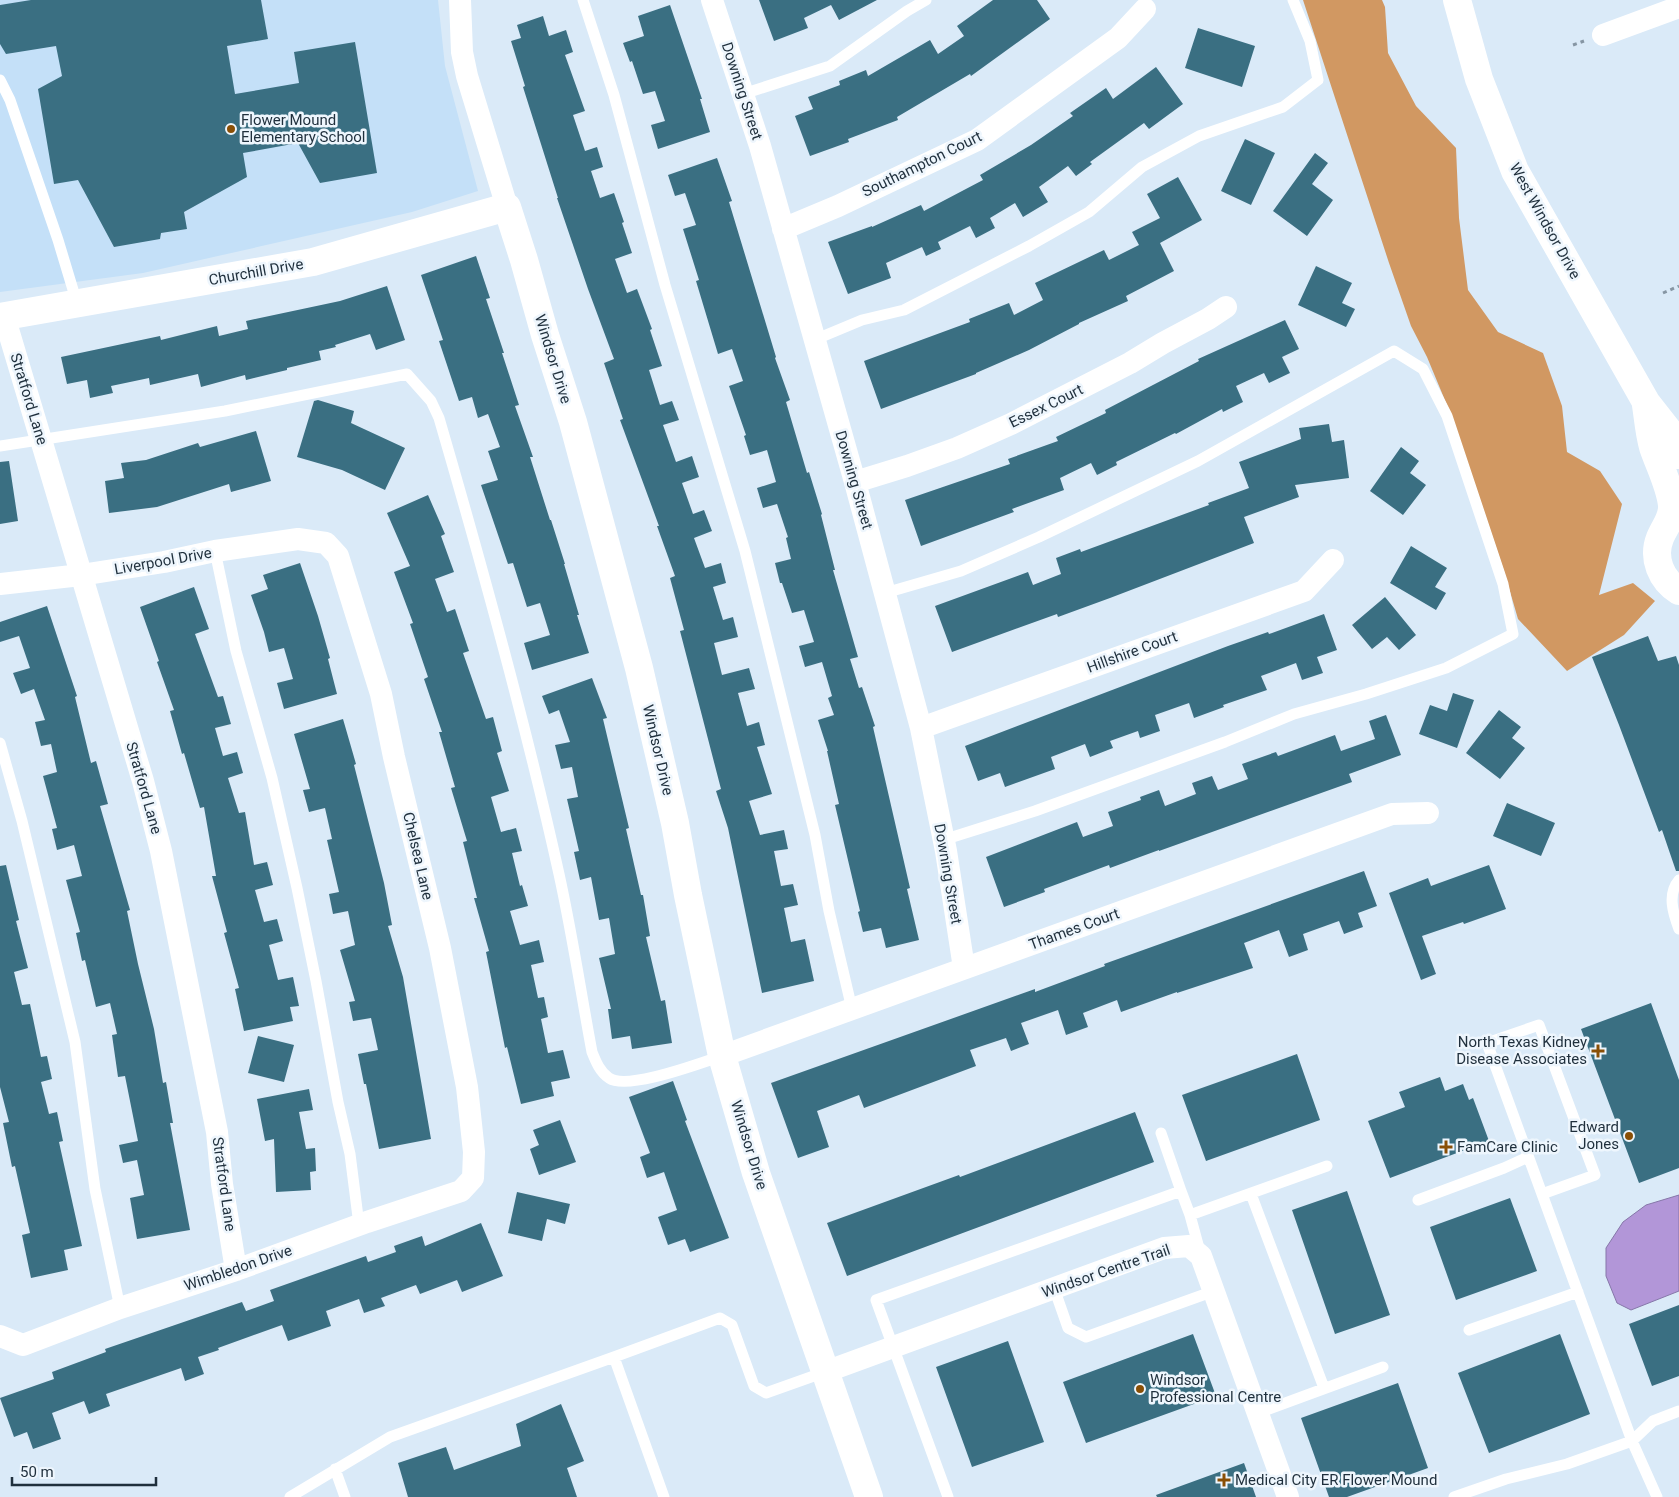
<svg xmlns="http://www.w3.org/2000/svg" width="1679" height="1497" font-family="Roboto,sans-serif">
<rect width="100%" height="100%" fill="#daeaf8"/>
<path fill="#c4e0f8" d="M 0,0 L 438,0 L 445,66 L 478,191 L 412,212 L 143,273 L 0,292 Z"/>
<path fill="#d19862" d="M 1303,0 L 1382,0 L 1385,7 L 1388,53 L 1416,106 L 1456,148 L 1459,218 L 1468,290 L 1498,332 L 1543,353 L 1562,406 L 1567,452 L 1600,471 L 1622,504 L 1599,595 L 1633,583 L 1655,601 L 1624,635 L 1567,671 L 1518,619 L 1504,571 L 1454,422 L 1427,357 L 1411,326 L 1389,263 Z"/>
<path fill="#b296d8" stroke="#8677a9" d="M 1679,1195 L 1679,1291 L 1631,1310 L 1617,1303 L 1606,1276 L 1606,1248 L 1623,1222 L 1646,1205 Z"/>
<path fill="#3a6f82" d="M 31,0 L 261,0 L 268,39 L 227,46 L 235,94 L 299,83 L 294,52 L 355,42 L 377,173 L 320,183 L 298,143 L 243,153 L 247,177 L 184,212 L 187,229 L 161,233 L 160,239 L 114,247 L 78,180 L 54,184 L 38,89 L 62,76 L 56,46 L 6,54 L 0,44 L 0,5 Z
M 759,0 L 877,0 L 839,20 L 831,5 L 804,18 L 808,28 L 774,41 Z
M 993,0 L 1037,0 L 1050,19 L 971,76 L 970,74 L 897,117 L 898,120 L 848,139 L 849,142 L 810,156 L 795,116 L 813,109 L 808,97 L 840,85 L 839,81 L 866,70 L 868,76 L 930,40 L 938,54 L 964,36 L 957,26 Z
M 670,5 L 702,99 L 700,99 L 710,132 L 658,149 L 651,125 L 665,121 L 655,91 L 643,94 L 632,61 L 630,62 L 623,43 L 644,36 L 638,16 Z
M 543,16 L 549,36 L 566,30 L 573,52 L 565,55 L 585,111 L 573,115 L 585,151 L 597,147 L 603,167 L 591,171 L 600,198 L 614,193 L 624,222 L 622,223 L 632,253 L 615,259 L 627,293 L 637,289 L 652,329 L 650,330 L 662,366 L 649,370 L 660,405 L 672,401 L 679,420 L 663,425 L 676,462 L 692,456 L 699,477 L 682,483 L 693,514 L 704,510 L 712,531 L 694,538 L 705,568 L 721,563 L 726,583 L 713,587 L 723,620 L 733,617 L 738,637 L 714,643 L 722,675 L 749,668 L 755,689 L 738,693 L 747,726 L 759,722 L 765,745 L 757,747 L 772,794 L 749,801 L 760,835 L 784,830 L 788,849 L 774,851 L 781,886 L 793,884 L 798,905 L 784,908 L 791,942 L 805,939 L 814,981 L 762,993 L 728,828 L 716,791 L 721,789 L 680,631 L 684,630 L 670,578 L 675,576 L 657,526 L 659,526 L 620,420 L 623,419 L 604,363 L 614,359 L 588,289 L 557,198 L 558,198 L 523,87 L 525,86 L 511,41 L 521,38 L 517,25 Z
M 1198,28 L 1255,46 L 1242,87 L 1185,68 Z
M 1156,67 L 1183,104 L 1149,129 L 1144,123 L 1090,162 L 1092,164 L 1076,176 L 1068,166 L 1039,187 L 1048,202 L 1023,217 L 1015,203 L 990,218 L 995,228 L 976,238 L 970,226 L 938,242 L 941,249 L 926,256 L 922,247 L 886,263 L 891,278 L 848,294 L 828,242 L 872,226 L 872,227 L 921,205 L 924,211 L 983,180 L 980,175 L 1031,145 L 1073,116 L 1070,113 L 1106,88 L 1113,99 Z
M 1245,139 L 1275,153 L 1251,205 L 1221,191 Z
M 1315,153 L 1328,163 L 1312,184 L 1333,200 L 1307,236 L 1273,211 Z
M 717,158 L 732,201 L 729,202 L 776,357 L 775,358 L 790,400 L 786,402 L 807,473 L 809,472 L 822,514 L 821,515 L 835,570 L 833,570 L 858,657 L 850,659 L 859,688 L 862,687 L 875,726 L 873,727 L 910,888 L 907,889 L 919,940 L 886,948 L 881,928 L 863,932 L 858,912 L 860,911 L 835,805 L 839,804 L 827,751 L 828,751 L 818,720 L 834,715 L 828,698 L 832,696 L 822,662 L 805,667 L 799,646 L 814,642 L 804,610 L 792,613 L 782,583 L 780,583 L 775,563 L 791,559 L 786,538 L 788,537 L 777,504 L 763,508 L 757,488 L 776,482 L 767,450 L 750,455 L 744,436 L 746,435 L 729,386 L 743,381 L 732,349 L 718,354 L 696,281 L 699,280 L 683,229 L 696,225 L 685,193 L 675,196 L 668,175 Z
M 1178,177 L 1202,220 L 1160,243 L 1174,271 L 1126,296 L 1128,301 L 1079,323 L 1079,324 L 1029,350 L 976,373 L 976,374 L 881,409 L 864,361 L 970,322 L 969,319 L 1009,303 L 1014,315 L 1043,300 L 1035,283 L 1104,250 L 1109,260 L 1139,245 L 1132,232 L 1160,218 L 1147,194 Z
M 476,256 L 490,298 L 486,299 L 504,353 L 502,353 L 519,405 L 515,406 L 533,457 L 530,457 L 550,520 L 551,520 L 565,564 L 564,564 L 579,615 L 577,615 L 589,653 L 532,670 L 524,643 L 550,635 L 540,603 L 527,607 L 513,563 L 508,564 L 481,485 L 498,480 L 488,451 L 500,447 L 488,414 L 478,418 L 472,397 L 459,401 L 439,341 L 443,340 L 421,275 Z
M 1316,266 L 1352,283 L 1342,303 L 1355,309 L 1346,327 L 1298,305 Z
M 387,286 L 405,340 L 376,350 L 370,334 L 335,345 L 336,347 L 319,351 L 321,360 L 287,368 L 287,370 L 246,380 L 245,375 L 201,387 L 198,374 L 150,385 L 149,378 L 111,386 L 113,393 L 90,398 L 87,380 L 67,384 L 61,357 L 160,336 L 161,340 L 217,326 L 219,336 L 248,329 L 246,321 L 340,301 Z
M 1285,320 L 1299,349 L 1282,357 L 1290,373 L 1269,383 L 1264,373 L 1236,386 L 1243,402 L 1223,412 L 1222,409 L 1176,434 L 1175,433 L 1116,462 L 1117,465 L 1097,475 L 1091,463 L 1060,478 L 1064,490 L 1012,509 L 1014,512 L 921,546 L 905,500 L 1010,464 L 1008,459 L 1058,441 L 1056,437 L 1106,413 L 1105,410 L 1199,361 L 1198,359 Z
M 318,400 L 354,411 L 351,423 L 405,448 L 385,490 L 342,470 L 297,457 L 314,401 Z
M 1329,424 L 1332,442 L 1344,440 L 1349,478 L 1295,485 L 1299,497 L 1244,517 L 1254,543 L 1110,598 L 1058,617 L 1057,614 L 952,652 L 935,606 L 1028,572 L 1033,585 L 1061,574 L 1056,558 L 1080,549 L 1081,552 L 1209,505 L 1208,503 L 1249,488 L 1239,462 L 1301,439 L 1299,428 Z
M 256,431 L 271,481 L 231,492 L 229,484 L 157,507 L 109,513 L 105,481 L 124,478 L 121,463 L 146,460 L 198,443 L 200,447 Z
M 1401,447 L 1419,461 L 1410,473 L 1426,485 L 1403,515 L 1370,491 Z
M 9,461 L 18,521 L 0,524 L 0,462 Z
M 428,495 L 445,534 L 441,536 L 454,572 L 435,579 L 447,612 L 455,609 L 469,651 L 463,653 L 486,719 L 493,717 L 502,751 L 497,753 L 509,791 L 491,797 L 501,832 L 516,828 L 522,851 L 512,853 L 520,886 L 522,885 L 528,906 L 510,911 L 520,945 L 539,940 L 544,962 L 531,965 L 538,998 L 544,997 L 548,1017 L 541,1019 L 548,1053 L 563,1050 L 570,1078 L 551,1082 L 554,1096 L 521,1104 L 507,1047 L 505,1048 L 486,952 L 489,951 L 474,898 L 477,898 L 463,842 L 467,841 L 451,788 L 455,787 L 439,732 L 442,732 L 424,679 L 428,677 L 410,624 L 413,623 L 394,572 L 410,566 L 387,513 Z
M 1411,546 L 1447,568 L 1435,587 L 1446,593 L 1436,610 L 1390,583 Z
M 300,563 L 318,616 L 330,658 L 328,659 L 337,694 L 284,709 L 277,683 L 293,679 L 284,648 L 269,652 L 264,632 L 251,595 L 268,589 L 263,575 Z
M 194,587 L 209,629 L 195,634 L 218,697 L 223,696 L 231,724 L 215,728 L 223,756 L 237,752 L 243,773 L 228,778 L 239,813 L 245,812 L 254,865 L 267,862 L 273,885 L 255,890 L 264,922 L 277,919 L 283,941 L 269,945 L 278,980 L 293,977 L 299,1006 L 290,1007 L 293,1021 L 244,1031 L 235,989 L 239,988 L 224,933 L 227,932 L 212,876 L 216,876 L 204,807 L 200,808 L 184,753 L 182,754 L 170,711 L 174,710 L 157,662 L 159,661 L 140,607 Z
M 1385,597 L 1416,635 L 1399,650 L 1387,637 L 1372,649 L 1352,625 Z
M 47,606 L 77,696 L 75,697 L 91,763 L 96,761 L 108,804 L 100,806 L 130,910 L 127,911 L 138,964 L 154,1029 L 163,1083 L 166,1082 L 173,1123 L 170,1123 L 190,1230 L 137,1239 L 130,1198 L 144,1195 L 137,1160 L 123,1163 L 119,1145 L 138,1141 L 125,1076 L 118,1077 L 112,1035 L 117,1034 L 110,1003 L 96,1007 L 85,960 L 82,961 L 76,933 L 80,932 L 66,880 L 82,876 L 74,845 L 57,850 L 52,829 L 57,828 L 43,776 L 57,772 L 51,744 L 41,746 L 35,722 L 45,720 L 34,689 L 21,694 L 13,673 L 30,668 L 19,636 L 0,642 L 0,622 Z
M 1324,614 L 1337,650 L 1317,657 L 1323,673 L 1302,680 L 1296,663 L 1261,676 L 1267,690 L 1223,705 L 1224,707 L 1194,718 L 1189,703 L 1155,715 L 1160,731 L 1140,738 L 1138,731 L 1110,741 L 1113,748 L 1090,757 L 1085,744 L 1051,757 L 1055,769 L 1005,787 L 1000,773 L 978,781 L 965,746 L 1228,646 L 1268,632 L 1269,634 Z
M 1648,636 L 1658,661 L 1676,656 L 1679,665 L 1679,871 L 1676,871 L 1662,830 L 1659,832 L 1619,725 L 1592,657 Z
M 592,678 L 607,718 L 603,719 L 629,828 L 626,829 L 641,895 L 643,895 L 650,936 L 646,937 L 661,1001 L 665,1000 L 672,1043 L 632,1049 L 630,1036 L 612,1039 L 608,1009 L 611,1009 L 599,958 L 615,954 L 609,918 L 599,920 L 591,877 L 580,880 L 574,852 L 579,851 L 567,799 L 578,797 L 572,767 L 561,769 L 555,745 L 570,742 L 559,710 L 549,714 L 542,696 Z
M 1453,693 L 1474,700 L 1457,748 L 1419,734 L 1430,705 L 1447,711 Z
M 1499,710 L 1521,727 L 1512,738 L 1525,748 L 1500,779 L 1466,753 Z
M 1386,715 L 1401,755 L 1349,774 L 1352,782 L 1159,851 L 1159,850 L 1110,868 L 1109,865 L 1044,889 L 1045,892 L 1004,907 L 986,857 L 1077,822 L 1083,837 L 1113,826 L 1108,812 L 1141,800 L 1140,797 L 1159,790 L 1165,806 L 1196,794 L 1192,783 L 1212,776 L 1218,790 L 1248,779 L 1242,764 L 1276,752 L 1278,756 L 1335,735 L 1341,751 L 1375,739 L 1369,721 Z
M 343,719 L 356,764 L 354,765 L 384,883 L 392,925 L 388,926 L 403,977 L 431,1139 L 379,1149 L 366,1084 L 364,1084 L 358,1054 L 378,1050 L 371,1018 L 353,1021 L 349,1002 L 355,1001 L 340,950 L 355,945 L 348,911 L 333,914 L 329,894 L 339,892 L 327,840 L 332,839 L 325,808 L 309,812 L 303,790 L 310,789 L 294,734 Z
M 1507,803 L 1555,823 L 1541,856 L 1493,836 Z
M 6,865 L 19,920 L 16,921 L 28,968 L 14,972 L 22,1005 L 30,1004 L 41,1057 L 47,1056 L 52,1079 L 41,1082 L 49,1114 L 57,1112 L 63,1141 L 59,1142 L 82,1246 L 64,1250 L 68,1270 L 31,1278 L 22,1235 L 30,1233 L 15,1166 L 12,1167 L 3,1123 L 9,1122 L 0,1087 L 0,866 Z
M 1489,865 L 1506,909 L 1464,924 L 1463,922 L 1422,936 L 1436,974 L 1421,980 L 1389,893 L 1428,878 L 1431,886 Z
M 1364,871 L 1377,906 L 1358,913 L 1363,927 L 1344,934 L 1339,921 L 1303,934 L 1308,950 L 1289,957 L 1279,930 L 1244,943 L 1253,968 L 1177,993 L 1177,992 L 1121,1012 L 1117,1000 L 1083,1013 L 1088,1027 L 1066,1035 L 1058,1010 L 1021,1023 L 1029,1044 L 1011,1051 L 1006,1038 L 970,1050 L 976,1066 L 864,1108 L 859,1095 L 817,1111 L 829,1147 L 798,1158 L 771,1083 L 1035,989 L 1035,992 L 1105,966 L 1104,964 Z
M 1651,1003 L 1679,1080 L 1679,1168 L 1639,1183 L 1581,1029 Z
M 258,1036 L 294,1045 L 284,1082 L 248,1073 Z
M 1297,1054 L 1320,1120 L 1206,1161 L 1182,1095 Z
M 1440,1077 L 1445,1091 L 1463,1084 L 1469,1100 L 1473,1098 L 1489,1141 L 1390,1178 L 1368,1121 L 1405,1107 L 1399,1092 Z
M 673,1081 L 687,1120 L 685,1121 L 729,1238 L 690,1252 L 685,1239 L 668,1245 L 658,1217 L 677,1210 L 664,1172 L 647,1178 L 640,1157 L 650,1153 L 629,1097 Z
M 309,1089 L 313,1110 L 299,1112 L 306,1149 L 315,1148 L 316,1171 L 310,1172 L 311,1190 L 276,1192 L 274,1139 L 265,1141 L 257,1099 Z
M 1135,1112 L 1154,1162 L 847,1276 L 827,1223 L 959,1175 L 960,1177 Z
M 560,1120 L 576,1162 L 539,1175 L 530,1149 L 539,1145 L 533,1130 Z
M 1347,1191 L 1390,1315 L 1335,1334 L 1292,1210 Z
M 517,1192 L 570,1204 L 565,1224 L 547,1219 L 542,1241 L 508,1233 Z
M 1510,1198 L 1537,1271 L 1456,1300 L 1430,1227 Z
M 481,1223 L 503,1276 L 462,1292 L 457,1280 L 420,1294 L 416,1285 L 381,1298 L 385,1306 L 364,1313 L 359,1299 L 326,1311 L 331,1326 L 288,1341 L 282,1325 L 218,1348 L 219,1350 L 198,1357 L 204,1374 L 185,1381 L 181,1368 L 106,1394 L 110,1406 L 89,1414 L 84,1401 L 52,1413 L 61,1439 L 33,1449 L 27,1432 L 14,1437 L 0,1398 L 54,1379 L 52,1372 L 106,1352 L 105,1349 L 242,1302 L 246,1311 L 274,1301 L 270,1290 L 366,1256 L 368,1262 L 396,1252 L 394,1246 L 422,1236 L 425,1246 Z
M 1679,1305 L 1679,1376 L 1652,1386 L 1629,1324 Z
M 1193,1334 L 1216,1396 L 1086,1443 L 1063,1382 Z
M 1560,1334 L 1590,1414 L 1489,1453 L 1458,1373 Z
M 1008,1341 L 1044,1442 L 972,1467 L 936,1367 Z
M 1398,1383 L 1428,1468 L 1347,1497 L 1329,1497 L 1301,1418 Z
M 561,1404 L 584,1461 L 567,1468 L 577,1497 L 408,1497 L 398,1463 L 446,1447 L 454,1470 L 521,1446 L 516,1424 Z
M 1244,1463 L 1256,1497 L 1157,1497 L 1156,1495 Z"/>
<g fill="none" stroke-linecap="round" stroke-linejoin="round">
<path stroke="#8696a4" stroke-width="3" stroke-dasharray="4 4" stroke-linecap="butt" d="M 1573,45 L 1584,41
M 1663,293 L 1679,286"/>
<path stroke="#fff" stroke-width="11" d="M 583,0 L 614,95 L 665,285 L 745,551 L 815,835 L 829,911 L 852,1009
M 0,80 L 10,100 L 58,240 L 77,303
M 743,94 L 830,66 L 907,11 L 926,0
M 814,340 L 862,320 L 904,310 L 1029,246 L 1089,212 L 1142,167 L 1199,136 L 1283,107 L 1318,80 L 1310,41 L 1293,0
M 0,446 L 225,411 L 407,374 L 431,401 L 439,418 C 483,569 525,720 559,874 C 572,933 581,993 592,1052 C 596,1062 600,1072 609,1078 C 627,1091 700,1063 722,1056
M 215,551 L 236,651 L 272,778 L 297,888 L 316,981 L 338,1102 L 350,1154 L 359,1225
M 885,593 L 961,571 L 1039,537 L 1198,461 L 1394,351 L 1423,369 L 1447,416 L 1503,584 L 1513,634 L 1446,668 L 1366,694 L 1294,714 L 1225,742 L 1035,811 L 943,840
M 0,743 L 22,821 L 75,1042 L 95,1189 L 120,1308
M 1679,880 C 1667,894 1673,913 1679,929
M 1161,1133 L 1181,1191
M 1251,1194 L 1324,1388
M 1542,1194 L 1595,1175 L 1539,1025 L 1487,1043 L 1632,1441 L 1657,1497
M 1418,1200 L 1504,1168 L 1528,1157
M 1190,1215 L 1327,1166
M 1054,1288 L 1068,1328 L 1086,1337 L 1214,1291
M 1469,1330 L 1578,1292
M 614,1357 L 664,1497
M 1258,1413 L 1383,1367
M 335,1469 L 345,1497
M 290,1497 L 390,1437 L 614,1357 L 720,1318 L 732,1325 L 754,1386 L 766,1393 L 825,1372
M 948,1497 L 876,1300 L 1181,1191 L 1190,1215 L 1200,1252
M 1454,1497 L 1506,1479 L 1567,1464 L 1632,1441 L 1653,1421 L 1679,1411"/>
<path stroke="#fff" stroke-width="22" d="M 460,0 L 462,52 L 467,76 L 507,207
M 712,0 L 760,146 L 855,482 L 921,728 L 946,851 L 964,968
M 1603,35 L 1679,7
M 783,229 L 838,206 L 977,140 L 1118,38 L 1145,9
M 4,316 L 143,781 L 161,851 L 217,1132 L 222,1184 L 236,1270
M 855,482 L 907,466 L 957,448 L 1011,424 L 1130,363 L 1163,343 L 1208,319 L 1226,307
M 0,584 L 81,575 L 164,562 L 215,551 L 298,539 L 326,543 L 338,556 L 381,694 L 394,757 L 440,948 L 467,1087 L 474,1152 L 473,1178 L 461,1191 L 367,1222 L 236,1270 L 120,1308 L 23,1345 L 0,1336
M 921,728 L 1304,591 L 1333,560
M 722,1056 L 1392,814 L 1428,813
M 825,1372 L 1164,1248 L 1189,1246 L 1201,1256 L 1288,1497"/>
<path stroke="#fff" stroke-width="28" d="M 1457,0 L 1479,79 L 1515,171 L 1646,402 L 1671,434 L 1679,455
M 0,317 L 313,262 L 507,207 L 524,260 L 545,335 L 573,422 L 639,668 L 675,823 L 688,895 L 722,1056 L 756,1173 L 869,1497
M 1646,405 C 1648,418 1649,433 1653,447 C 1659,465 1670,486 1672,505 C 1673,518 1665,526 1660,538 C 1652,558 1661,580 1679,591"/>
</g>
<g fill="#894f06" stroke="#eef6fd" stroke-width="2">
<circle cx="231" cy="129" r="5"/>
<path d="M1595.5 1043.5h5v5h5v5h-5v5h-5v-5h-5v-5h5z"/>
<circle cx="1629" cy="1136" r="5"/>
<path d="M1443.5 1139.5h5v5h5v5h-5v5h-5v-5h-5v-5h5z"/>
<circle cx="1140" cy="1389" r="5"/>
<path d="M1221.5 1472.5h5v5h5v5h-5v5h-5v-5h-5v-5h5z"/>
</g>
<g text-anchor="middle" dominant-baseline="central" stroke-width="5" stroke-linejoin="round" paint-order="stroke">
<g font-size="15" fill="#1f2f3c" stroke="#eef6fd">
<text transform="translate(742 91) rotate(72)">Downing Street</text>
<text transform="translate(922 164) rotate(-26)">Southampton Court</text>
<text transform="translate(1545 221) rotate(61)">West Windsor Drive</text>
<text transform="translate(256 272) rotate(-10)">Churchill Drive</text>
<text transform="translate(553 359) rotate(73)">Windsor Drive</text>
<text transform="translate(29 399) rotate(73)">Stratford Lane</text>
<text transform="translate(1046 406) rotate(-26)">Essex Court</text>
<text transform="translate(854 480) rotate(74)">Downing Street</text>
<text transform="translate(163 561) rotate(-10)">Liverpool Drive</text>
<text transform="translate(1132 652) rotate(-20)">Hillshire Court</text>
<text transform="translate(658 750) rotate(77)">Windsor Drive</text>
<text transform="translate(144 788) rotate(74)">Stratford Lane</text>
<text transform="translate(418 856) rotate(77)">Chelsea Lane</text>
<text transform="translate(948 874) rotate(80)">Downing Street</text>
<text transform="translate(1074 929) rotate(-20)">Thames Court</text>
<text transform="translate(749 1145) rotate(73)">Windsor Drive</text>
<text transform="translate(224 1184) rotate(82)">Stratford Lane</text>
<text transform="translate(238 1268) rotate(-19)">Wimbledon Drive</text>
<text transform="translate(1106 1271) rotate(-19)">Windsor Centre Trail</text>
</g>
<g font-size="15" fill="#1f2f3c" stroke="#eef6fd" text-anchor="start">
<text x="241" y="120">Flower Mound<tspan x="241" dy="17">Elementary School</tspan></text>
<text x="1587" y="1042" text-anchor="end">North Texas Kidney<tspan x="1587" dy="17">Disease Associates</tspan></text>
<text x="1619" y="1127" text-anchor="end">Edward<tspan x="1619" dy="17">Jones</tspan></text>
<text x="1457" y="1147">FamCare Clinic</text>
<text x="1150" y="1380">Windsor<tspan x="1150" dy="17">Professional Centre</tspan></text>
<text x="1235" y="1480">Medical City ER Flower Mound</text>
</g>
</g>
<path d="M12 1477v8h144v-8" fill="none" stroke="#1f2f3c" stroke-width="2.5"/>
<text x="20" y="1477" font-size="15" fill="#1f2f3c" stroke="#eef6fd" stroke-width="4" paint-order="stroke">50 m</text>
</svg>
